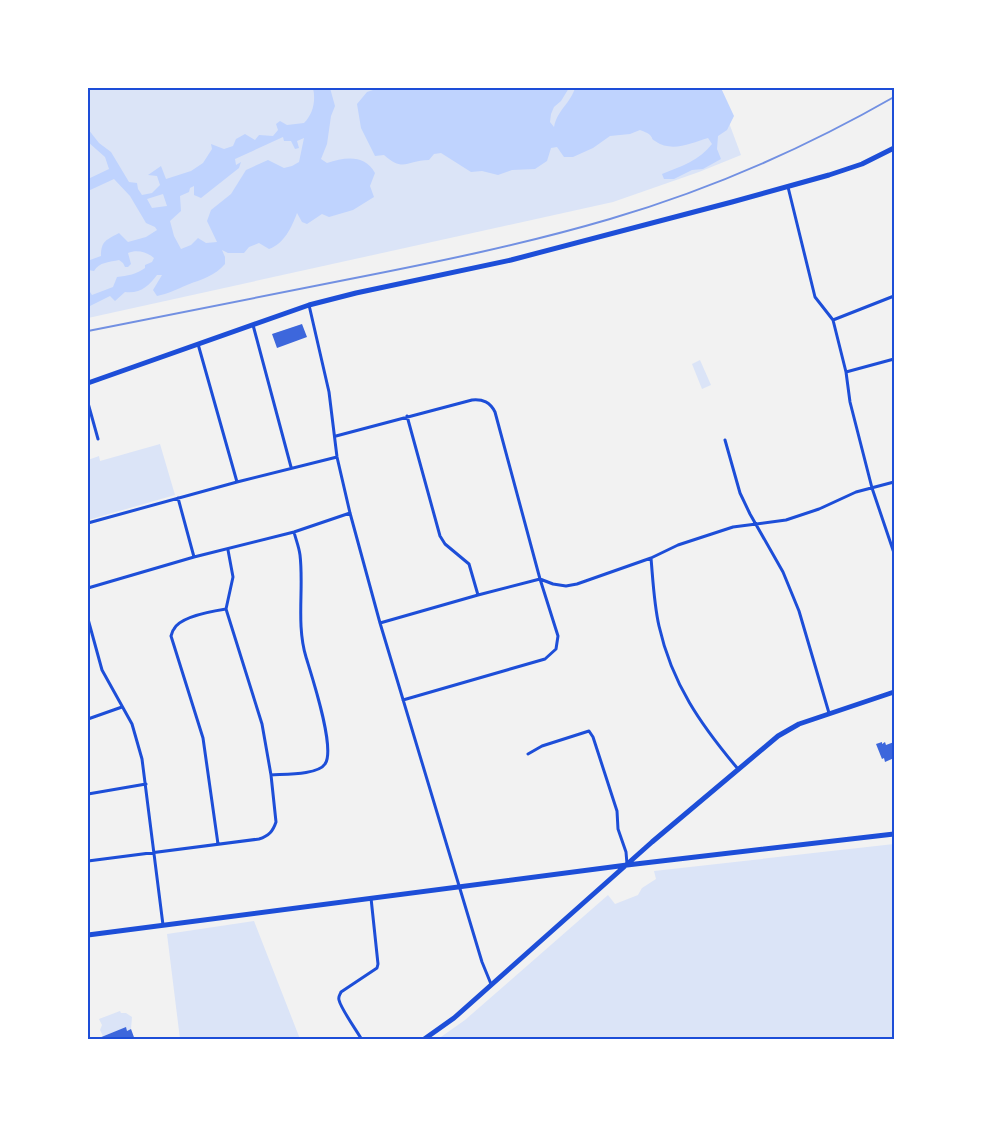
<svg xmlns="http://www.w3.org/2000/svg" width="982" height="1127" font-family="Roboto,sans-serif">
<rect width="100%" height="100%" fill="#f2f2f2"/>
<path fill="#dbe4f7" d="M 88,88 L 716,88 L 741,155 L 699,172 L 613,202 L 88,318 Z
M 700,360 L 711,385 L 702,389 L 692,364 Z
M 160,444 L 175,495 L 88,520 L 88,460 L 99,456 L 100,461 Z
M 894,844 L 894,1039 L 438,1039 L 465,1020 L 608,895 L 615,904 L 638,895 L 642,888 L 656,879 L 654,871 Z
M 254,921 L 300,1039 L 180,1039 L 167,934 Z
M 120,1011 L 121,1013 L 126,1013 L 132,1017 L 131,1029 L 127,1031 L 126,1028 L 103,1036 L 100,1030 L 102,1025 L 99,1019 Z"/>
<path fill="#bfd3fe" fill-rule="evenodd" d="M 313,88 L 330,88 L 335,106 L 331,116 L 327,144 L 321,159 L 327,163 C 345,157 365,154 375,173 L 370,186 L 374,197 L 353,210 L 329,217 L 322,214 L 307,224 L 302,222 L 297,213 C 292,227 284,244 269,249 L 259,243 L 249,247 L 244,253 L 228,253 L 222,250 L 225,257 L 225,264 C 215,276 202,279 187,285 C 177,289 168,294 157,296 L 153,290 L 162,275 L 157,275 C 149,286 140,294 125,292 L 115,301 L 110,296 L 88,307 L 88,289 L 92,295 L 113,287 L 117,277 C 127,276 137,274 145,268 L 145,265 L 152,262 L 154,258 C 147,252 137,249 128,253 L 131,264 L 128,267 L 125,267 L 123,263 L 119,260 C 110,262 99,262 94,271 L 88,270 L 88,259 L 90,260 L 101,256 C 101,240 107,240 119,233 L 128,242 L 146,237 L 157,230 L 155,227 L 146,223 L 130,196 L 114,179 L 88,191 L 88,179 L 109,169 L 105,157 L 88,142 L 88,129 L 99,143 L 111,152 L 129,182 L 137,183 L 138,189 L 142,195 L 152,193 L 160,185 L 157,176 L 148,175 L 161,166 L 166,179 L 191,171 L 203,163 L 212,149 L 211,144 L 224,149 L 233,146 L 236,139 L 245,134 L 255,140 L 259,135 L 273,136 L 278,130 L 276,124 L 280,121 L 287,125 L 304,123 C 313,114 316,101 313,88 ZM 283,137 L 284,141 L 291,141 L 295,149 L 299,148 L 297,141 L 304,138 L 299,162 L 292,166 L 284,168 L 268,160 L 246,170 L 231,194 L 211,210 L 207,221 L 217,242 L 206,243 L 198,238 L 191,245 L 181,249 L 174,236 L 170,221 L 181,211 L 180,196 L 189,192 L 190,188 L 194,186 L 194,195 L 201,198 L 239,168 L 241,162 L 236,165 L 235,159 ZM 163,194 L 167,206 L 152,208 L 147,199 Z
M 379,88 L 569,88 L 561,101 L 554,107 L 551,114 L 550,122 L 554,127 C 558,109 570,104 575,88 L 721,88 L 734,116 L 727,130 L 718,136 L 717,149 L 721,159 L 703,169 L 692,170 L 674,179 L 664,179 L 662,174 C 680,167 700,160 712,144 L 708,138 C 691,143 672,153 655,141 C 649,137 655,141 650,135 C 648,133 643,131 640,130 L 630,134 L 610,136 L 593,148 L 573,157 L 564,157 L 557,147 L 551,148 L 547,161 L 535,169 L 512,170 L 498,175 L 482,171 L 471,172 L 441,153 L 434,154 L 429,160 C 407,160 404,173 384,155 L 375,156 L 361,128 L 357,104 L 367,92 Z"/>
<path fill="#3d67dc" d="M 302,324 L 307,337 L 277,348 L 272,334 Z
M 882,742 L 882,744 L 885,742 L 886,745 L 894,742 L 894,758 L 885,762 L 884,758 L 882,759 L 876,744 Z
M 126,1027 L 127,1031 L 131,1029 L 135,1040 L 94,1040 Z"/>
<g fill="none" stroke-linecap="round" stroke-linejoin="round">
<path stroke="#1d4ed8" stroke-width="3" d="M 788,187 L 815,297 L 833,320 L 846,372 L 850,402 L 872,488 L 894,553
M 309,305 L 329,392 L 337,457 L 350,513 L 380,623 L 482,962 L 491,984
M 833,320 L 894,296
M 253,325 L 291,467
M 198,344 L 237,482
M 846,372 L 894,359
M 88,403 L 98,439
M 407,416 L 440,536 L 445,544 L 469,564 L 478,595
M 336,436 L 472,400 C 483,399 490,402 495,412 L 540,579 L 558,636 L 556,649 L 545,659 L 403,700
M 725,440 L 740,493 L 750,514 L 783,572 L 799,611 L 829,713
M 178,498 L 194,557
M 88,523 L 237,482 L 337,457
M 651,558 C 653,581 654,604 659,626 C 672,684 701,725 738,769
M 88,588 L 194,557 L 294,532 L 350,513
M 88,619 L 102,670 L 132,724 L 142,759 L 163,925
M 380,623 L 478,595 L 540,579 L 553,584 L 566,586 L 577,584 L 651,558 L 678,545 L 733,527 L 786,520 L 819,509 L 856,492 L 894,482
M 88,719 L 122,707
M 528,754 L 542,746 L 589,731 L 593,737 L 617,811 L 618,829 L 626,852 L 627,864
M 271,775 C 284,774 318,775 325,764 C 336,749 312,677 306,657 C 296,624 304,588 300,555 C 299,547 296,540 294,532
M 88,794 L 146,784
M 218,844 L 203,738 L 171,636 C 172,634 172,631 174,629 C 180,617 213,611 226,609
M 88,861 L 259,839 C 269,836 273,831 276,822 L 271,775 L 262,724 L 226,609 L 233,577 L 228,550
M 362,1040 C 357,1031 341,1009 339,1000 C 338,996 340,995 341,992 L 377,968 L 378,964 L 371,898"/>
<path stroke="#1d4ed8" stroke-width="5" d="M 88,935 L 627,865 L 894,834
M 423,1040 L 454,1018 L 652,842 L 778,736 L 799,724 L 894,692"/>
<path stroke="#1d4ed8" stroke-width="5" d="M 88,383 L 309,305 L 356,293 L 511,260 L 732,202 L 829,175 L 862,164 L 894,148"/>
<path stroke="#7290e2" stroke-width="2" d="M 88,331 C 175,314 262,297 350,279 C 437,262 525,244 610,219 C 709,190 805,148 894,97"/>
</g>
<rect width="982" height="1127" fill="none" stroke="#ffffff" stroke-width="178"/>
<rect x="89" y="89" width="804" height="949" fill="none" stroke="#1d4ed8" stroke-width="2"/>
</svg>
